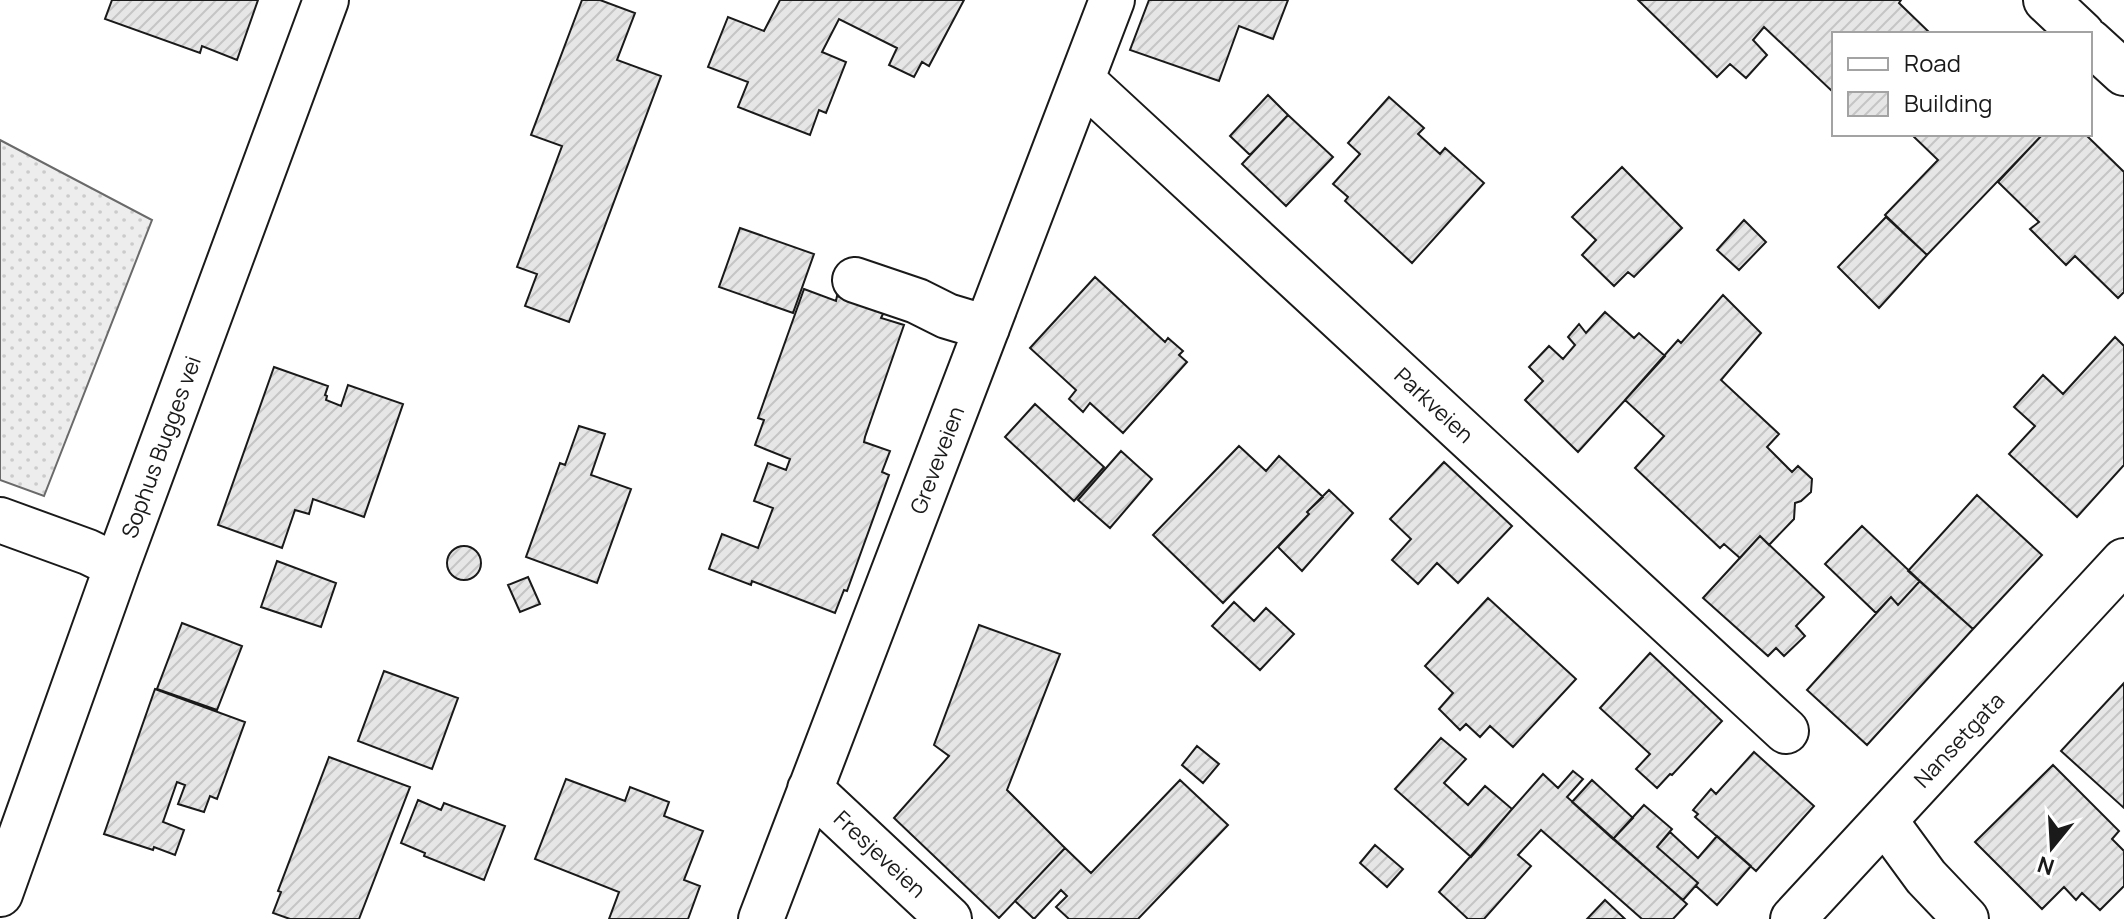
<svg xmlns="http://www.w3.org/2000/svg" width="2124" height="919" font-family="Manrope,sans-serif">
<defs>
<pattern id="grass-dots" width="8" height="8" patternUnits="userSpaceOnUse" patternTransform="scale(2)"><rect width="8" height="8" fill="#ededed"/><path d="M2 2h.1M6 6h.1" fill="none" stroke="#cbcbcb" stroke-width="1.8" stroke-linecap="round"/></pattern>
<pattern id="building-hatch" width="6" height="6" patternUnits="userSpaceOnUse" patternTransform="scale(2)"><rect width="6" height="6" fill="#e6e6e6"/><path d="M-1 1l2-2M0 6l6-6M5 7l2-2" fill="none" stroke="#c5c5c5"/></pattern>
</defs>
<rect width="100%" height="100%" fill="#fff"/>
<path fill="url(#grass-dots)" stroke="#6a6a6a" stroke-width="2" d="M 0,140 L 152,220 L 44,496 L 0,480 Z"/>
<path fill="url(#building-hatch)" stroke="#1a1a1a" stroke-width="2" d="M 112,0 L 258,0 L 237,60 L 202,46 L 200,53 L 105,19 Z
M 582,0 L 600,0 L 635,13 L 617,60 L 661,76 L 569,322 L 525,306 L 537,274 L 517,267 L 562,146 L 531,135 Z
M 780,0 L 964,0 L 929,66 L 922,62 L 914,77 L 889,65 L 897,48 L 839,19 L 822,52 L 846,62 L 826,113 L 819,110 L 810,135 L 738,107 L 748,82 L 708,67 L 728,17 L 764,31 Z
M 1149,0 L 1288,0 L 1273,39 L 1239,26 L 1219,81 L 1130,50 Z
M 1638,0 L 1901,0 L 1899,3 L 1931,34 L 1834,34 L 1834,93 L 1764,27 L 1753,40 L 1767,55 L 1746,78 L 1730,64 L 1717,77 Z
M 1268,95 L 1288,115 L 1250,155 L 1230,136 Z
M 1389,97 L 1424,128 L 1418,134 L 1440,154 L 1445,148 L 1484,183 L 1412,263 L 1345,201 L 1348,197 L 1333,184 L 1360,154 L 1348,143 Z
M 1288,115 L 1333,157 L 1286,206 L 1242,164 Z
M 1911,134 L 2043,134 L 1927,255 L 1885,215 L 1938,160 Z
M 2043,134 L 2085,134 L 2124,172 L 2124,292 L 2118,298 L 2075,256 L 2066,265 L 2030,229 L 2039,222 L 1998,182 Z
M 1622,167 L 1682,228 L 1634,277 L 1628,272 L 1614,286 L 1582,255 L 1596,240 L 1572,217 Z
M 1886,217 L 1927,255 L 1879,308 L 1838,267 Z
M 1744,220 L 1766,242 L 1739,270 L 1717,250 Z
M 740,228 L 814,254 L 793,313 L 719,287 Z
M 1095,277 L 1165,342 L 1168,338 L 1183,351 L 1179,355 L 1187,362 L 1123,433 L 1090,403 L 1083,412 L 1069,399 L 1076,390 L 1030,348 Z
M 804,289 L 836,301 L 837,296 L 884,312 L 881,318 L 904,325 L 865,437 L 864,442 L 890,451 L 882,472 L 889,475 L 847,591 L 844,590 L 835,613 L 752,581 L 751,585 L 709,569 L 722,534 L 758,548 L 773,508 L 754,501 L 768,463 L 786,470 L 790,459 L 755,445 L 764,420 L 758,418 Z
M 1723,295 L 1761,333 L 1721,380 L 1779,434 L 1767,447 L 1792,472 L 1798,466 L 1812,479 L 1811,492 L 1801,501 L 1795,503 L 1794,519 L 1769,545 L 1760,536 L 1740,558 L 1724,544 L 1720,548 L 1635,468 L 1664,436 L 1625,400 L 1678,340 L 1681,343 Z
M 1605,312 L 1634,338 L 1639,333 L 1665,356 L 1578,452 L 1525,400 L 1543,381 L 1529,367 L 1549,346 L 1563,359 L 1575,345 L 1568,337 L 1579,324 L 1586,333 Z
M 2115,337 L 2124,346 L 2124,465 L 2077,517 L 2009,454 L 2035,426 L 2014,407 L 2043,375 L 2063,394 Z
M 274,367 L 328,386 L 325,395 L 327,396 L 326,400 L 341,406 L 348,385 L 403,404 L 364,517 L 313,499 L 309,514 L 295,510 L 282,548 L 218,525 Z
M 1035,404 L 1104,467 L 1074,501 L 1005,437 Z
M 579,426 L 605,434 L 591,475 L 631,489 L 597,583 L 526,557 L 560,463 L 565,465 Z
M 1239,446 L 1266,471 L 1279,456 L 1323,497 L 1307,512 L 1309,514 L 1223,603 L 1153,535 Z
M 1121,451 L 1152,479 L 1110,528 L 1078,500 Z
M 1444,462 L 1512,526 L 1458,583 L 1437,563 L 1418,584 L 1392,560 L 1411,539 L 1390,519 Z
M 1329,490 L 1353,513 L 1302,571 L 1278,547 L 1309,514 L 1307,512 Z
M 1977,495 L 2042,555 L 1973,629 L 1908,571 Z
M 1862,526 L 1920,581 L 1898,605 L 1891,597 L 1876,613 L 1825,564 Z
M 1760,536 L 1824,597 L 1796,626 L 1805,636 L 1784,656 L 1776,648 L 1768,656 L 1703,598 Z
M447 563a17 17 0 1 1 34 0a17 17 0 1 1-34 0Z
M 277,561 L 336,583 L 321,627 L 261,607 Z
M 528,577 L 540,604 L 520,612 L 508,585 Z
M 1920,581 L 1973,629 L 1867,745 L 1807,690 L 1891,597 L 1898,605 Z
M 1488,598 L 1576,679 L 1513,747 L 1490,726 L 1480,737 L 1466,724 L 1460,730 L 1439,709 L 1453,693 L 1425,666 Z
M 1234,602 L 1254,621 L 1266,608 L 1294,634 L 1260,670 L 1212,626 Z
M 182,623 L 242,646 L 217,710 L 157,689 Z
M 979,625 L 1060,654 L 1007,790 L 1065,848 L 999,918 L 894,818 L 949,756 L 934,745 Z
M 1650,653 L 1722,721 L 1672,775 L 1670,774 L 1657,788 L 1636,769 L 1650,754 L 1600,708 Z
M 384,671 L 458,698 L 432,769 L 358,741 Z
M 2124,683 L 2124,808 L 2061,751 Z
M 155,689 L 245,722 L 217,799 L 210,796 L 204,812 L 178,804 L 185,785 L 177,782 L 163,822 L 184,830 L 175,855 L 154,847 L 153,850 L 104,834 Z
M 1441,738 L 1466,759 L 1444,783 L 1468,805 L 1485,786 L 1512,809 L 1471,857 L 1395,789 Z
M 1197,746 L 1219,764 L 1203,783 L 1182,765 Z
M 1754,752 L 1814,806 L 1756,871 L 1695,817 L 1698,814 L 1693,810 L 1711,789 L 1716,794 Z
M 329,757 L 410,787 L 359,919 L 290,919 L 273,913 L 281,892 L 278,891 Z
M 2053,765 L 2119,831 L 2112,839 L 2124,851 L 2124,886 L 2100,910 L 2082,893 L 2076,900 L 2064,887 L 2042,909 L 1975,842 Z
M 1573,771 L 1583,779 L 1567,797 L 1687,904 L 1673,919 L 1642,919 L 1541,830 L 1518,855 L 1531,866 L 1484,919 L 1468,919 L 1439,892 L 1543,774 L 1558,788 Z
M 566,779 L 625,801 L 630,787 L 669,802 L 664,816 L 703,831 L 684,880 L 700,886 L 688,919 L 609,919 L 619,892 L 535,859 Z
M 1180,780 L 1228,825 L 1138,919 L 1069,919 L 1056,907 L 1067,896 L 1061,890 L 1034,919 L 1015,901 L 1065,848 L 1091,873 Z
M 1592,780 L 1633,818 L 1613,839 L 1572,802 Z
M 418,800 L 441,810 L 444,803 L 505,826 L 484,880 L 424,856 L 425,853 L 401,843 Z
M 1644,805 L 1672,829 L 1657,847 L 1698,883 L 1683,900 L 1613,839 Z
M 1670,832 L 1698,858 L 1717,836 L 1751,866 L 1717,905 L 1696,886 L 1698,883 L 1657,847 Z
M 1375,845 L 1403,869 L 1387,887 L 1360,863 Z
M 1605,900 L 1625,919 L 1587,919 Z"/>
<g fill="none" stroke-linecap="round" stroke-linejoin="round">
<defs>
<path id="minor" d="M 2046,0 L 2082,34
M 2090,42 L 2124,73
M 1082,80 L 1786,731
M 855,280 L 917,301 L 947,316 L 987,328
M 0,520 L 88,552 L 117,566
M 810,789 L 949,919
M 1885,821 L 1926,877 L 1966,919
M 0,894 L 117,566 L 326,0
M 761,919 L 1112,0"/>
<path id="major" d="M 1793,919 L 2124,561"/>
</defs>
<use href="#minor" stroke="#1a1a1a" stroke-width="48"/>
<use href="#major" stroke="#1a1a1a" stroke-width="48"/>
<use href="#minor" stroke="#fff" stroke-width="44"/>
<use href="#major" stroke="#fff" stroke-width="44"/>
</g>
<g text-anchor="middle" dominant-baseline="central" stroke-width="6" stroke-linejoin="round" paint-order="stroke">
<g font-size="22" fill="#1a1a1a" stroke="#fff">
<text transform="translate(1434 405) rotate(43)">Parkveien</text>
<text transform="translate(161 447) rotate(-70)">Sophus Bugges vei</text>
<text transform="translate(937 460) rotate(-69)">Greveveien</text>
<text transform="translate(1959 740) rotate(-47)">Nansetgata</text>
<text transform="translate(880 854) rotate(43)">Fresjeveien</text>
</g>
</g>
<rect x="1832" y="32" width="260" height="104" fill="#ffffff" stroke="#a3a3a3" stroke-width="2"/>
<rect x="1848" y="58" width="40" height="12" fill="#ffffff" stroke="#a3a3a3" stroke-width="2"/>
<text x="1904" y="72" font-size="24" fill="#1a1a1a">Road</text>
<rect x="1848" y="92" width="40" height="24" fill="url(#building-hatch)" stroke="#a3a3a3" stroke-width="2"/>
<text x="1904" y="112" font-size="24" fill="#1a1a1a">Building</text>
<g transform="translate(2052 847) rotate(198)" stroke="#ffffff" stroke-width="6" paint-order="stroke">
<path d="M0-6L14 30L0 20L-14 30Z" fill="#1a1a1a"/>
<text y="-12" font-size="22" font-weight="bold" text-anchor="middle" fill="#1a1a1a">N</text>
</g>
</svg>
